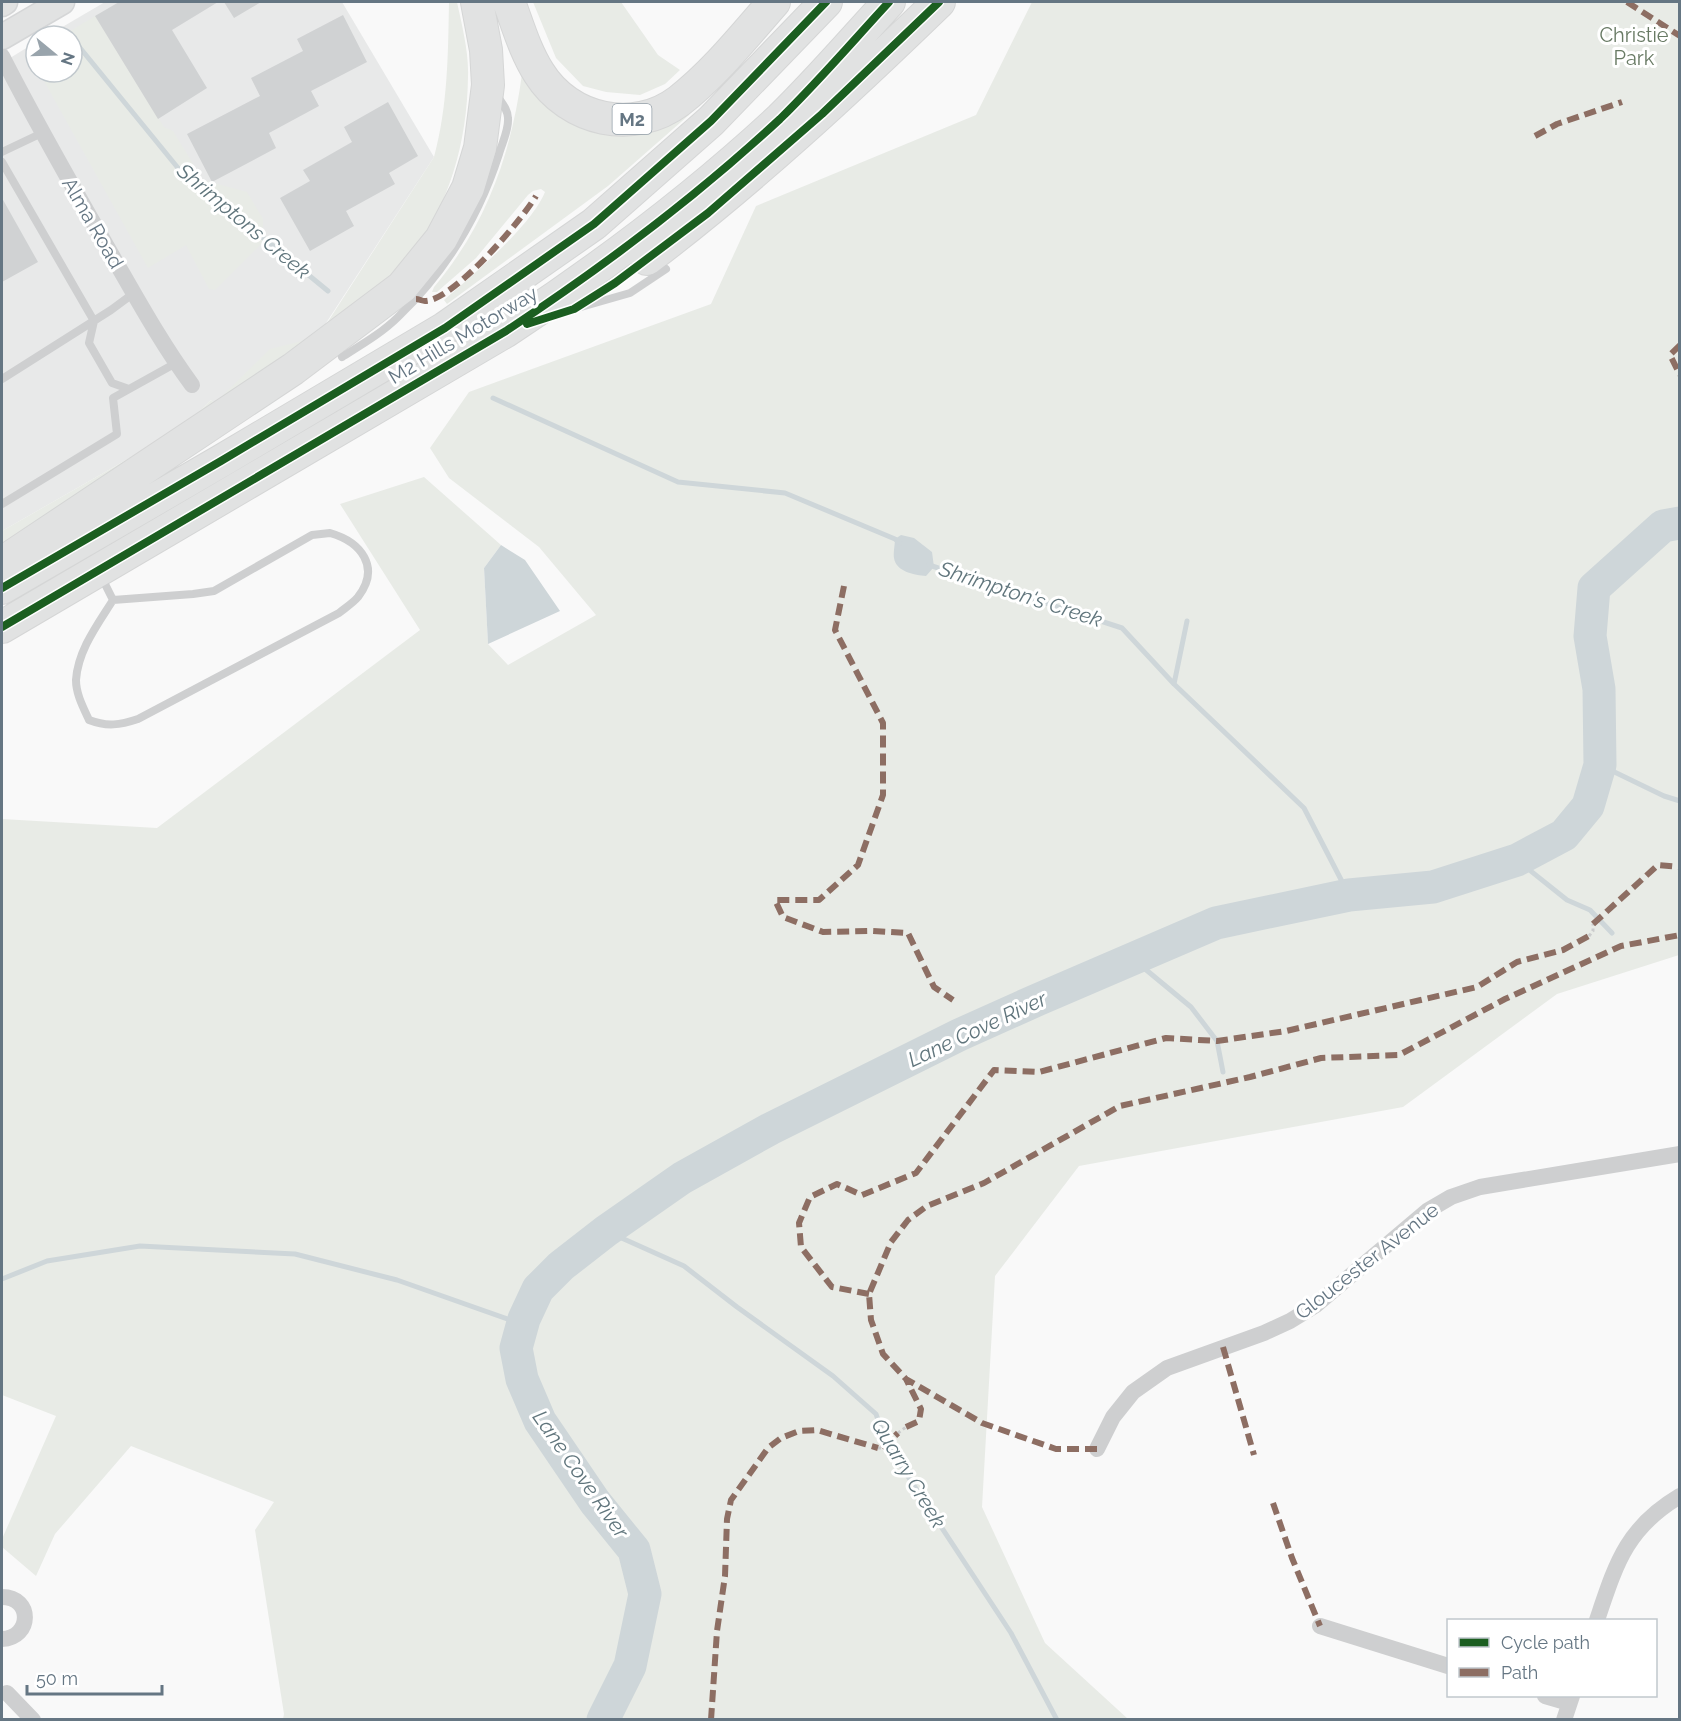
<svg xmlns="http://www.w3.org/2000/svg" width="1681" height="1721" font-family="Raleway,sans-serif">
<rect width="100%" height="100%" fill="#f9f9f9"/>
<path fill="#e8e9e9" d="M 105,2 L 342,2 L 434,157 L 317,337 L 214,403 L 211,400 L 182,428 L 2,531 L 2,63 L 36,42 L 36,72 L 72,72 L 72,36 L 47,36 Z"/>
<path fill="#e8ebe6" d="M 449,2 L 457,2 C 462,26 469,52 468,77 C 467,152 444,221 394,276 C 348,327 286,364 229,402 C 154,452 77,501 2,551 L 2,531 L 182,428 L 211,400 L 215,403 L 270,349 L 318,337 L 434,157 C 448,106 448,54 449,2 Z
M 533,2 L 621,2 L 658,55 L 680,70 L 665,84 L 640,95 L 606,92 L 583,86 L 556,58 Z
M 1032,2 L 1679,2 L 1679,955 L 1557,994 L 1403,1107 L 1079,1166 L 995,1276 L 982,1507 L 1045,1643 L 1128,1719 L 283,1719 L 284,1714 L 255,1530 L 274,1502 L 131,1446 L 55,1534 L 36,1576 L 2,1547 L 2,1539 L 56,1416 L 2,1395 L 2,819 L 157,828 L 420,630 L 340,504 L 424,477 L 501,545 L 484,568 L 488,644 L 508,665 L 596,615 L 539,547 L 449,478 L 430,448 L 469,392 L 711,304 L 756,206 L 976,115 Z
M 95,16 L 164,127 L 173,131 L 203,180 L 247,192 L 263,219 L 263,242 L 215,290 L 209,289 L 186,245 L 148,268 L 39,72 L 72,72 L 72,36 L 62,36 Z
M 522,74 L 539,94 L 686,113 L 689,115 L 608,186 L 447,304 L 444,300 C 472,276 532,225 545,192 L 541,189 L 533,191 L 528,195 L 476,258 L 437,292 L 432,292 L 434,287 C 486,225 511,155 522,74 Z"/>
<path fill="#ced6d9" d="M 901,535 L 914,538 L 932,552 L 934,567 L 926,576 C 915,575 896,572 894,558 C 893,553 895,545 895,539 Z
M 501,545 L 525,560 L 560,611 L 488,644 L 484,568 Z"/>
<g fill="none" stroke-linecap="round" stroke-linejoin="round">
<path stroke="#ced6d9" stroke-width="5" d="M 72,38 L 178,168 L 328,291
M 493,398 L 678,482 L 785,493 L 895,539 L 900,543
M 929,565 L 1122,628 L 1174,684 L 1304,808 L 1349,895
M 1174,684 L 1187,621
M 1600,765 L 1664,796 L 1680,801
M 1517,860 L 1567,900 L 1590,910 L 1612,933
M 1133,959 L 1191,1007 L 1217,1041 L 1223,1072
M 606,1231 L 684,1266 L 737,1307 L 833,1376 L 876,1414 L 886,1443 L 1011,1633 L 1057,1720
M 2,1279 L 47,1261 L 140,1246 L 295,1254 L 397,1280 L 522,1324"/>
<path stroke="#ced6d9" stroke-width="33" d="M 603,1720 L 630,1666 L 645,1594 L 634,1550 L 595,1502 L 540,1421 L 522,1379 L 516,1348 L 524,1319 L 538,1289 L 561,1266 L 606,1231 L 682,1178 L 770,1129 L 959,1035 L 1037,1000 L 1216,923 L 1349,895 L 1433,887 L 1517,860 L 1564,835 L 1588,806 L 1600,765 L 1599,689 L 1590,636 L 1594,588 L 1663,526 L 1680,523"/>
</g>
<path fill="#d0d2d3" d="M 119,2 L 218,2 L 172,30 L 207,88 L 158,119 L 95,16 Z
M 224,2 L 261,2 L 234,18 Z
M 343,15 L 367,62 L 311,91 L 319,106 L 269,133 L 276,148 L 212,182 L 187,134 L 260,96 L 251,78 L 303,51 L 297,39 Z
M 388,102 L 418,156 L 389,173 L 395,184 L 346,211 L 354,226 L 310,251 L 280,198 L 310,181 L 303,170 L 352,142 L 344,127 Z
M 2,198 L 38,262 L 2,282 Z"/>
<g fill="none" stroke-linecap="round" stroke-linejoin="round">
<defs>
<path id="secondary" d="M 2,4 L 5,2
M 2,37 L 62,2"/>
<path id="highway" d="M 509,2 C 518,26 525,51 539,73 C 569,121 634,135 679,101 C 715,73 745,35 774,2
M 647,259 C 751,180 846,92 939,2
M 2,563 L 293,369 L 402,287 L 441,239 L 468,188 L 480,148 L 488,85 L 486,50 L 477,2
M 2,588 L 221,461 L 445,328 L 594,224 L 711,121 L 826,2
M 2,627 L 506,331 C 603,267 695,198 780,119 C 818,82 853,41 889,2"/>
</defs>
<use href="#secondary" stroke="#d5d6d7" stroke-width="27"/>
<use href="#highway" stroke="#d5d6d6" stroke-width="34"/>
<path stroke="#cbcccd" stroke-width="3" stroke-dasharray="3 3" stroke-linecap="butt" d="M 1589,936 L 1593,931 L 1593,924
M 898,1433 L 906,1427
M 878,1448 L 882,1448"/>
<path stroke="#cecfd0" stroke-width="8" d="M 2,152 L 42,133
M 2,162 L 94,321 L 89,343 L 112,383 L 129,389
M 574,309 L 630,293 L 666,269
M 342,357 C 361,345 382,333 398,317 C 445,272 479,216 499,154 C 502,143 509,130 508,118 C 508,109 501,102 496,94
M 2,379 L 111,310 L 134,293
M 2,504 L 117,434 L 113,398 L 176,363
M 330,533 C 361,542 381,567 358,597 C 353,603 345,608 339,613 L 138,719 C 120,725 107,727 89,720 C 83,707 76,694 76,680 C 78,650 98,624 113,600 L 193,594 L 214,591 L 312,535 Z
M 101,576 L 113,600"/>
<path stroke="#cecfd0" stroke-width="16" d="M 2,56 C 36,123 73,187 110,252 C 136,297 161,343 192,385
M 1097,1449 L 1113,1417 L 1133,1392 L 1167,1368 L 1264,1333 L 1290,1321 L 1316,1305 L 1427,1211 L 1451,1197 L 1480,1187 L 1680,1154
M 2,1597 C 33,1597 32,1638 2,1639
M 1597,1620 C 1616,1564 1626,1528 1680,1496
M 1320,1626 L 1448,1666
M 7,1693 L 33,1720
M 1545,1696 L 1569,1703
M 1564,1720 L 1572,1696"/>
<use href="#secondary" stroke="#e1e2e2" stroke-width="24"/>
<use href="#highway" stroke="#e1e2e2" stroke-width="32"/>
<path stroke="#8d6e63" stroke-width="6" stroke-dasharray="12 6" stroke-linecap="butt" d="M 1627,2 L 1680,36
M 1535,136 L 1557,124 L 1622,102
M 416,299 C 419,299 422,301 425,301 C 453,301 522,220 536,196
M 1680,345 L 1670,355 L 1680,375
M 844,586 L 835,630 L 883,723 L 883,795 L 858,865 L 819,900 L 775,900 L 783,917 L 823,932 L 872,931 L 908,933 L 934,987 L 953,1000
M 1593,924 L 1658,865 L 1680,867
M 869,1294 L 832,1287 L 801,1247 L 799,1223 L 810,1197 L 837,1184 L 862,1195 L 916,1173 L 994,1070 L 1039,1072 L 1166,1038 L 1217,1041 L 1286,1031 L 1477,987 L 1517,962 L 1563,950 L 1589,936
M 1223,1347 L 1254,1455
M 906,1427 L 919,1421 L 921,1409 L 906,1379
M 882,1448 L 898,1433
M 1097,1449 L 1056,1449 L 982,1423 L 906,1379 L 883,1354 L 871,1320 L 869,1294 L 891,1242 L 908,1220 L 927,1206 L 984,1183 L 1120,1106 L 1250,1077 L 1321,1058 L 1399,1055 L 1505,999 L 1621,946 L 1680,935
M 1273,1503 L 1292,1558 L 1320,1626
M 711,1720 L 717,1631 L 725,1576 L 727,1519 L 731,1500 L 768,1448 L 781,1438 L 799,1431 L 817,1430 L 878,1448"/>
<defs>
<path id="cycleway" d="M 527,324 L 574,309 L 615,283 L 708,213 L 822,114 L 939,2
M 2,588 L 221,461 L 445,328 L 594,224 L 711,121 L 826,2
M 2,627 L 506,331 C 603,267 695,198 780,119 C 818,82 853,41 889,2"/>
</defs>
<use href="#cycleway" stroke="#fff" stroke-width="11"/>
<use href="#cycleway" stroke="#1b5e20" stroke-width="8"/>
</g>
<g text-anchor="middle" dominant-baseline="central" stroke-width="6" stroke-linejoin="round" paint-order="stroke">
<rect fill="#fff" stroke="#939fa8" stroke-width="1.5" x="612.5" y="104" width="39" height="30" rx="4.5"/>
<g font-size="18" font-weight="bold" fill="#657683">
<text x="632" y="119">M2</text>
</g>
<g font-size="20" fill="#687a64" stroke="#fff">
<text x="1634" y="35">Christie<tspan x="1634" dy="23">Park</tspan></text>
</g>
<g font-size="20" fill="#657683" stroke="#fff">
<text transform="translate(93 223) rotate(60)">Alma Road</text>
<text transform="translate(463 335) rotate(-31)">M2 Hills Motorway</text>
<text transform="translate(1367 1261) rotate(-38)">Gloucester Avenue</text>
</g>
<g font-size="21" font-style="italic" fill="#60757c" stroke="#fff">
<text transform="translate(244 221) rotate(40)">Shrimptons Creek</text>
<text transform="translate(1021 594) rotate(18)">Shrimpton's Creek</text>
<text transform="translate(977 1029) rotate(-25)">Lane Cove River</text>
<text transform="translate(909 1473) rotate(59)">Quarry Creek</text>
<text transform="translate(581 1474) rotate(55)">Lane Cove River</text>
</g>
</g>
<rect width="1681" height="1721" fill="none" stroke="#657683" stroke-width="6"/>
<rect x="1447" y="1619" width="210" height="78" fill="#ffffff" stroke="#c1c8cd" stroke-width="1.5"/>
<rect x="1459" y="1638" width="30" height="9" fill="#1b5e20" stroke="#c1c8cd" stroke-width="1.5"/>
<text x="1501" y="1649" font-size="18" fill="#657683">Cycle path</text>
<rect x="1459" y="1668" width="30" height="9" fill="#8d6e63" stroke="#c1c8cd" stroke-width="1.5"/>
<text x="1501" y="1679" font-size="18" fill="#657683">Path</text>
<g transform="translate(54 54) rotate(109)"><circle r="28" fill="#ffffff" stroke="#c1c8cd" stroke-width="1.5"/>
<path d="M0-4.5L10 22L0 15L-10 22Z" fill="#99a4ac"/>
<text y="-9" font-size="16" font-weight="bold" text-anchor="middle" fill="#657683">N</text>
</g>
<path d="M27 1685v9h135v-9" fill="none" stroke="#657683" stroke-width="3"/>
<text x="36" y="1685" font-size="18" fill="#657683" stroke="#ffffff" stroke-width="4.5" paint-order="stroke">50 m</text>
</svg>
